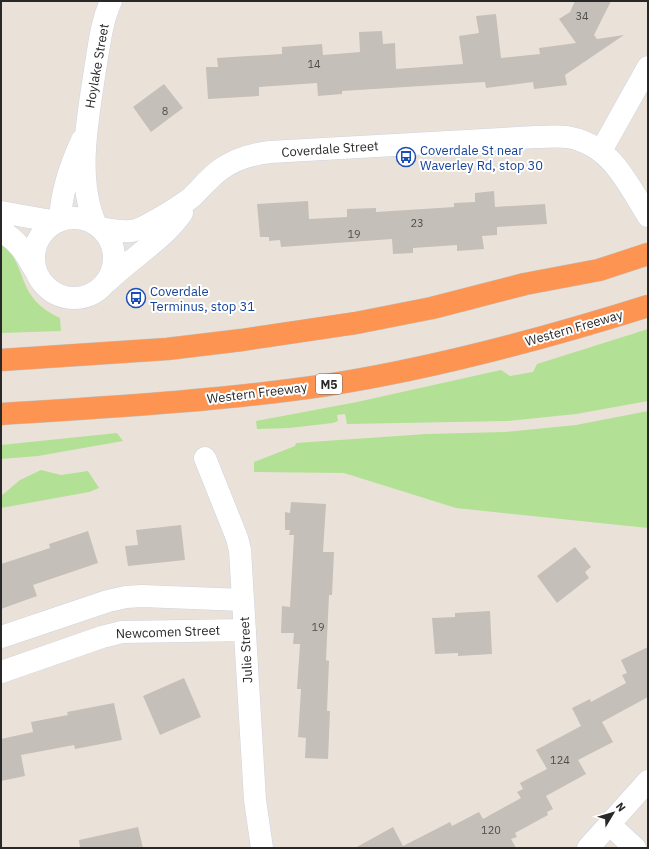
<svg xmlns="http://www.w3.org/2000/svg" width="649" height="849" font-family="'IBM Plex Sans',sans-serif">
<rect width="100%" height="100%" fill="#eae2d9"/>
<path fill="#b2e195" d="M 1,245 C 18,254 20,277 29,292 C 36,304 47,312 60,318 L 61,331 L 1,333 Z
M 648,329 L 648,401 L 576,414 L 508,421 L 347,424 L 345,414 L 337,415 L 338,421 L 333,423 L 289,428 L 257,429 L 256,421 L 357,402 L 501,370 L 510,376 L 533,372 L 537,364 Z
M 648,411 L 648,528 L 456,508 L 344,473 L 254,472 L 254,462 L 295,446 L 296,443 L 426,434 L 505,432 L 576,425 Z
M 117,433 L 123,441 L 38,456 L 1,459 L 1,445 Z
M 41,470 L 61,475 L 88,471 L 99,488 L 89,492 L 1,508 L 1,496 L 20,480 Z"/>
<path fill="#c5bfb9" d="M 575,1 L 611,1 L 594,35 L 597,39 L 624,35 L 565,75 L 567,85 L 534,89 L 533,82 L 486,88 L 485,82 L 342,91 L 342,94 L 318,96 L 317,83 L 259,87 L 259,96 L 208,99 L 206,67 L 218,67 L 217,58 L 282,54 L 282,47 L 322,44 L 323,55 L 360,52 L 359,32 L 382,31 L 383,44 L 395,43 L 396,69 L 463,64 L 459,36 L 479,33 L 476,16 L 496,14 L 501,58 L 540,54 L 539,48 L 576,43 L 559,19 L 570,12 Z
M 164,84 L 183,108 L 151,132 L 133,107 Z
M 494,191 L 495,207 L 545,204 L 547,224 L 497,227 L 497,235 L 482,236 L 484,249 L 457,251 L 457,245 L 413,248 L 413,253 L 393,254 L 392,239 L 281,247 L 280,240 L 269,241 L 269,237 L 260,237 L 257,204 L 308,201 L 309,219 L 347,217 L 347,209 L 376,208 L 376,212 L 454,207 L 454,203 L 475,202 L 475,193 Z
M 291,502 L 326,504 L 323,552 L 334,552 L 332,595 L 329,595 L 326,660 L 329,661 L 327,711 L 330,711 L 328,759 L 305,758 L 306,738 L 298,737 L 301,689 L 297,689 L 300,644 L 293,644 L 294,633 L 281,633 L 282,606 L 290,607 L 294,535 L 289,535 L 290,530 L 285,530 L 285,512 L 290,513 Z
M 181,525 L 185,560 L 128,566 L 125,546 L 138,545 L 136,530 Z
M 88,531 L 98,563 L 33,585 L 37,596 L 1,609 L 1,564 L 50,548 L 49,544 Z
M 575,547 L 591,567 L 585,572 L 589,578 L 557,603 L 537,576 Z
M 490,611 L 492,654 L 458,656 L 458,653 L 435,654 L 432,618 L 455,617 L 455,613 Z
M 648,647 L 648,697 L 602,722 L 613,742 L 578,760 L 586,774 L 546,796 L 553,809 L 547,812 L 548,815 L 515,833 L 517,837 L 511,839 L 516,848 L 355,848 L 393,827 L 403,846 L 450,822 L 452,826 L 479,812 L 483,819 L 521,798 L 517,792 L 523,789 L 520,783 L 547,769 L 536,750 L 581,726 L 572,708 L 590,699 L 591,702 L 626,683 L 622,675 L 627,673 L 621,660 Z
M 184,678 L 201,717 L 160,735 L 143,696 Z
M 114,703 L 122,740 L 75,749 L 74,745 L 21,755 L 25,776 L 1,781 L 1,739 L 33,732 L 31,722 L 68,715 L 67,712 Z
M 138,827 L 143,848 L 80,848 L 79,840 Z"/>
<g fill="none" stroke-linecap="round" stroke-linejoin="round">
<defs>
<path id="minor" d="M 601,151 L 648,67
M 1,212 L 57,222
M34 258a40 40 0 1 1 80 0a40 40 0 1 1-80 0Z
M 60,221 C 61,192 70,166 82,140
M 96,225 C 75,179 88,118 95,70 C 99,47 101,23 111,1
M 100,228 C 110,230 120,232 131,231 C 143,230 182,205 192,197 C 202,187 210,177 221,169 C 236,159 252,154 270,152 L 536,137 C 547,137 557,136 567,137 C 611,144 627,183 648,216
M 1,231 C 18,240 26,254 35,270
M 108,281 C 131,258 163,240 182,213
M 205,458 L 237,538 L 240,550 L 255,800 L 262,848
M 1,637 L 108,601 L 126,597 L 142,596 L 243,600
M 1,672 L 102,637 L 122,632 L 245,630
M 609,824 L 635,848"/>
<path id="tertiary" d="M 588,848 L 648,781"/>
<path id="motorway" d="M 1,360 L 167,349 L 242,340 L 356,323 L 432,308 L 525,284 L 599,270 L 648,254
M 1,414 C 110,407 219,401 327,385 C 436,368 543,339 648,306"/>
</defs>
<use href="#minor" stroke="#ced3e1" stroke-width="23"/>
<use href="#tertiary" stroke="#ced3e1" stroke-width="23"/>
<use href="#motorway" stroke="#c3c3c3" stroke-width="23"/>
<use href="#minor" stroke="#fff" stroke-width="22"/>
<use href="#tertiary" stroke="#fff" stroke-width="22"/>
<use href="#motorway" stroke="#fd9452" stroke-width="22"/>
</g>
<defs>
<symbol id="bus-ring" viewBox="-11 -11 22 22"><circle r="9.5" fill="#fff" stroke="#1a4fb4" stroke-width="1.5"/><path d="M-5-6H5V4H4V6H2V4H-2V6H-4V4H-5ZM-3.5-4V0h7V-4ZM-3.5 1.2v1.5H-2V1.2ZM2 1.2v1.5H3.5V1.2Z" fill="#1a4fb4"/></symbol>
</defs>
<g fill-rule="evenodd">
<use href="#bus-ring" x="395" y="146" width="22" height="22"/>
<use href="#bus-ring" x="125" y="287" width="22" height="22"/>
</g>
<g text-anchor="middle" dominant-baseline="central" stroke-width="4" stroke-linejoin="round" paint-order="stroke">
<g font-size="11" fill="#4f4e4c">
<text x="582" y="16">34</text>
<text x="314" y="64">14</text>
<text x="165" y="111">8</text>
<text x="417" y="223">23</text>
<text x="354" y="234">19</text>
<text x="318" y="627">19</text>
<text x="560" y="760">124</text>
<text x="491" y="830">120</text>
</g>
<rect fill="#fff" stroke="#686868" stroke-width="1" x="316" y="374" width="26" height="20" rx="3"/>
<g font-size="12" font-weight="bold" fill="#282828">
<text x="329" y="384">M5</text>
</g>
<g font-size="13" fill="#282828" stroke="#fff">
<text transform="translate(97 66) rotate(-80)">Hoylake Street</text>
<text transform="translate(330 149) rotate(-4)">Coverdale Street</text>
<text transform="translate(574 328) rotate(-16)">Western Freeway</text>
<text transform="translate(257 393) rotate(-7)">Western Freeway</text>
<text transform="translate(168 632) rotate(-2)">Newcomen Street</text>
<text transform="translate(246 650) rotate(-93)">Julie Street</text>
</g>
<g font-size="13" fill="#164399" stroke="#fff" text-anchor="start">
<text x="420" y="150">Coverdale St near<tspan x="420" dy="15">Waverley Rd, stop 30</tspan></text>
<text x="150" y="291">Coverdale<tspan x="150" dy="15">Terminus, stop 31</tspan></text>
</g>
</g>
<rect width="649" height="849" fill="none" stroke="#282828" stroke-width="4"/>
<g transform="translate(613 813) rotate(52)" stroke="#ffffff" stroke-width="3" paint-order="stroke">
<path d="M0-3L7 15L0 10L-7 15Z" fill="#282828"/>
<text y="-6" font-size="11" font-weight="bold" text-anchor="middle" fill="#282828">N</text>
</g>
</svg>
